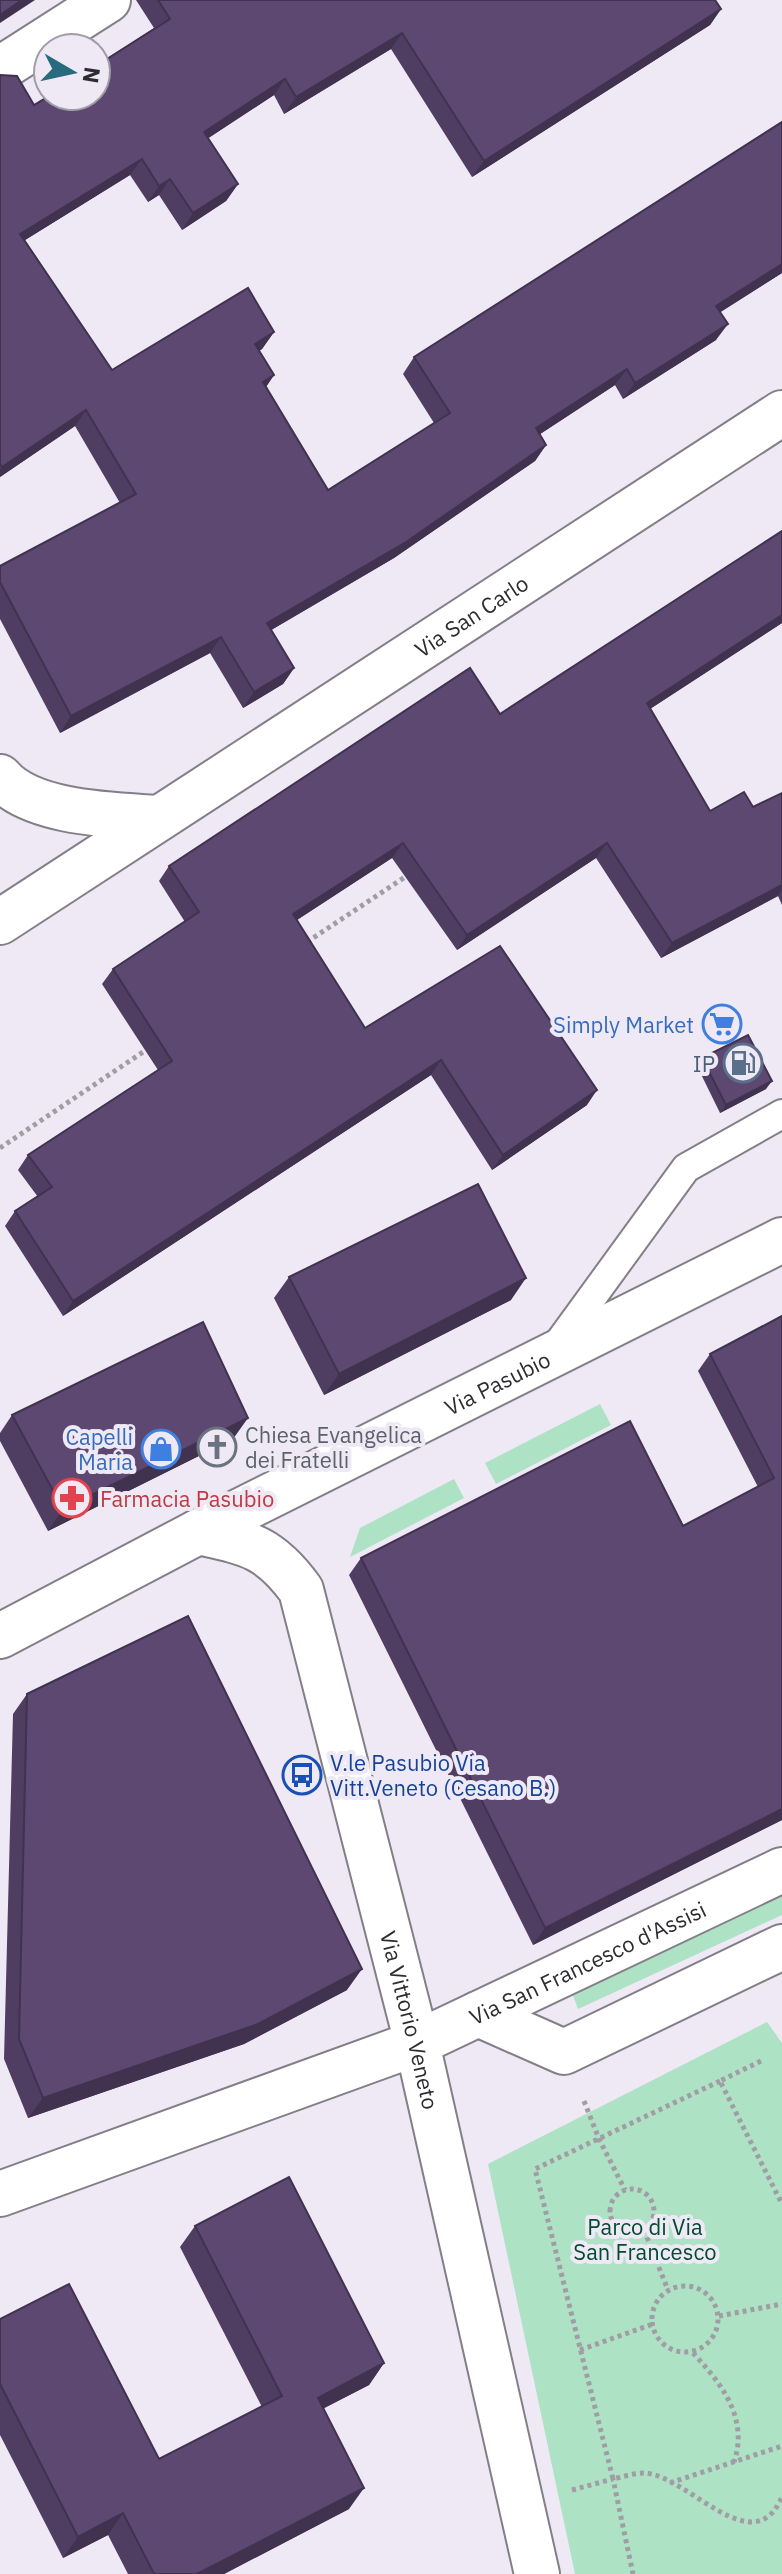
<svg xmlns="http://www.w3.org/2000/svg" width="782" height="2574" font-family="'IBM Plex Sans',sans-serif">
<rect width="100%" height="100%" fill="#eee9f4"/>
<path fill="#aee2c5" d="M 600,1404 L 611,1425 L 496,1484 L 485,1463 Z
M 454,1479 L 464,1498 L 350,1557 L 360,1528 Z
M 782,1895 L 782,1915 L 578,2009 L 572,1993 Z
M 767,2022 L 782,2043 L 782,2574 L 575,2574 L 488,2164 Z"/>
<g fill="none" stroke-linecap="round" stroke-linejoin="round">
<defs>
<path id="lane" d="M 555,1348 L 686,1168 L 782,1114"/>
<g id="street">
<path d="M 0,69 L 108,0"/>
<path d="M 0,777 C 31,814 114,815 159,818"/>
<path id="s1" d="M 0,922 L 782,413"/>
<path id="s2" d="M 198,1532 C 248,1543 269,1546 301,1590 L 417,2043 L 537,2574"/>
<path id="s3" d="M 0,1636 L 198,1532 L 782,1240"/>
<path d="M 478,2014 L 564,2052 L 782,1947"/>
<path id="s4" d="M 0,2194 L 417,2043 L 782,1870"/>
</g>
</defs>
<use href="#lane" stroke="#837f88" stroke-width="32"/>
<use href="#street" stroke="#837f88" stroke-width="48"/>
<path stroke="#a09da5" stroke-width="5" stroke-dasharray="4 4" stroke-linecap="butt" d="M 307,942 L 408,875
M 0,1148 L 149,1048
M 761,2061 L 720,2081 L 782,2204
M 720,2081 L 535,2169 L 613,2479 C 622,2477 634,2473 644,2473 C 688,2475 753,2564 782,2497
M 584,2101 L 599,2139 L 625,2190
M610 2211a22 22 0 1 1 44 0a22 22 0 1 1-44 0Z
M 644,2230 L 668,2290
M652 2319a33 33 0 1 1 66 0a33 33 0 1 1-66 0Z
M 719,2316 L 782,2304
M 580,2350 L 653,2324
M 693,2353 C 721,2383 749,2418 734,2462
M 670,2483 L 782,2446
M 572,2490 L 613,2479 L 633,2574"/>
<use href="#lane" stroke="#fff" stroke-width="28"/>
<use href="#street" stroke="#fff" stroke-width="44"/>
</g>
<path fill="#503e62" d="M 136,0 L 715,0 L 721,9 L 710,25 L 472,177 L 391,49 L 284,114 L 274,95 L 208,138 L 238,184 L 226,201 L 182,230 L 159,195 L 148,202 L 130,175 L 25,240 L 112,370 L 274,332 L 262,349 L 259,351 L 274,375 L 266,387 L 328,490 L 434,423 L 403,374 L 414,357 L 782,273 L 720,312 L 716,340 L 623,399 L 615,385 L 540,434 L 546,445 L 535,461 L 394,558 L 271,630 L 294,668 L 283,684 L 243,708 L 210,653 L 60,733 L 0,619 L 0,566 L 120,503 L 75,426 L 0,477 L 0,75 L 34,105 L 154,28 Z
M 782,531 L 782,623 L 650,709 L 710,811 L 753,807 L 782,793 L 782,905 L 778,896 L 661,958 L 596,858 L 457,950 L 392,858 L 297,920 L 365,1028 L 587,1105 L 492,1170 L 431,1075 L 63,1316 L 5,1226 L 15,1211 L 38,1197 L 18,1170 L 28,1155 L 158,1070 L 102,984 L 113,969 L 185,922 L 159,881 L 169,866 L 500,714 Z
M 702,1058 L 766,1089 L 720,1113 L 697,1066 Z
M 289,1277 L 511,1300 L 324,1395 L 274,1298 Z
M 782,1316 L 782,1820 L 533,1945 L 349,1575 L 361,1558 L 683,1526 L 758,1487 L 698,1371 L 710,1354 Z
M 12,1415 L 233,1439 L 48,1531 L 0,1441 L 0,1433 Z
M 27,1694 L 347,1990 L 244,2044 L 28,2118 L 4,2059 L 13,1714 Z
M 195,2226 L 384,2363 L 369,2385 L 324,2408 L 349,2509 L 224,2574 L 128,2574 L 108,2535 L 63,2558 L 0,2435 L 0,2319 L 159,2459 L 262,2407 L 180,2247 Z"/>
<path fill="#413250" d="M 22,0 L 35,0 L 0,23 L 0,15 Z
M 721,9 L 710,25 L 472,177 L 484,161 Z
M 402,33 L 391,49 L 284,114 L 296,97 Z
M 285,79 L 274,95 L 192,149 L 204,132 Z
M 142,159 L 130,175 L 9,250 L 20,234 Z
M 170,179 L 159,195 L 148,202 L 159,186 Z
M 238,184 L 226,201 L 182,230 L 193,213 Z
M 782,264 L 782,273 L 705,322 L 716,306 Z
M 728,324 L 716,340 L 623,399 L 635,383 Z
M 274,332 L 262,349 L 243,360 L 255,344 Z
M 627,369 L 615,385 L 525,444 L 536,428 Z
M 274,375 L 263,391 L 263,382 Z
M 86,410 L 75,426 L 0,477 L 0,470 L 2,467 Z
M 546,445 L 535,461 L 394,558 L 256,639 L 267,623 Z
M 782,615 L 782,623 L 636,718 L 647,703 Z
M 221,637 L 210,653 L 60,733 L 71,716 Z
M 294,668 L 283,684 L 243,708 L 254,692 Z
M 403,843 L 392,858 L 283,929 L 293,914 Z
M 607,843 L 596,858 L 457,950 L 467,935 Z
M 782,885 L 782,890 L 778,896 L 661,958 L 672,943 Z
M 441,1060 L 431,1075 L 63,1316 L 73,1301 Z
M 772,1081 L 766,1089 L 720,1113 L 726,1105 Z
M 597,1090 L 587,1105 L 492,1170 L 503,1155 Z
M 526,1278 L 511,1300 L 324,1395 L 339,1374 Z
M 248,1418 L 233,1439 L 48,1531 L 63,1509 Z
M 782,1809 L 782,1820 L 533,1945 L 545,1928 Z
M 362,1969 L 347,1990 L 244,2044 L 28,2118 L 43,2098 Z
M 384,2363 L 369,2385 L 303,2419 L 318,2398 Z
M 364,2488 L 349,2509 L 224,2574 L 197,2574 Z
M 123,2513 L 108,2535 L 63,2558 L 78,2537 Z"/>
<path fill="#5d4872" stroke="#413250" stroke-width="2" d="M 0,0 L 22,0 L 0,15 Z
M 158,0 L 715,0 L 721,9 L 484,161 L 402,33 L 296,97 L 285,79 L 204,132 L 238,184 L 193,213 L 170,179 L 159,186 L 142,159 L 20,234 L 112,370 L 248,288 L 274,332 L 255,344 L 274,375 L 263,382 L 328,490 L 450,413 L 414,357 L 782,122 L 782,264 L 716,306 L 728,324 L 635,383 L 627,369 L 536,428 L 546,445 L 406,542 L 267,623 L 294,668 L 254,692 L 221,637 L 71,716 L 0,582 L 0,566 L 136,494 L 86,410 L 2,467 L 0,464 L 0,75 L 17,76 L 34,105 L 49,96 L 96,96 L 96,66 L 170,19 Z
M 782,531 L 782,615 L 647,703 L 710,811 L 744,792 L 753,807 L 782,793 L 782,885 L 672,943 L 607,843 L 467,935 L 403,843 L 293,914 L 365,1028 L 500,946 L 597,1090 L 503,1155 L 441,1060 L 73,1301 L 15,1211 L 52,1187 L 28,1155 L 172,1061 L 113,969 L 199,912 L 169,866 L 470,668 L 500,714 Z
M 748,1035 L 772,1081 L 726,1105 L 702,1058 Z
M 478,1184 L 526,1278 L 339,1374 L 289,1277 Z
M 782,1316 L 782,1809 L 545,1928 L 361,1558 L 630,1421 L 683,1526 L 774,1478 L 710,1354 Z
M 203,1322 L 248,1418 L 63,1509 L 12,1415 Z
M 188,1616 L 362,1969 L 258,2024 L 43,2098 L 19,2039 L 27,1694 Z
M 289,2177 L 384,2363 L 318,2398 L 364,2488 L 197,2574 L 154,2574 L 123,2513 L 78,2537 L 0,2384 L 0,2319 L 69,2284 L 159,2459 L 282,2396 L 195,2226 Z"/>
<defs>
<symbol id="supermarket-ring" viewBox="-11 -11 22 22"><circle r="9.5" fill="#eee9f4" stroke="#3f7fe0" stroke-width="1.5"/><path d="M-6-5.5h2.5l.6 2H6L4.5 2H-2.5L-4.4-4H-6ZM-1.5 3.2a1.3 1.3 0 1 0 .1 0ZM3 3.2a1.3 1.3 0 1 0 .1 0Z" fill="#3f7fe0"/></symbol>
<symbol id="fuel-ring" viewBox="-11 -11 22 22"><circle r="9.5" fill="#eee9f4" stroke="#5c6f8a" stroke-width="1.5"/><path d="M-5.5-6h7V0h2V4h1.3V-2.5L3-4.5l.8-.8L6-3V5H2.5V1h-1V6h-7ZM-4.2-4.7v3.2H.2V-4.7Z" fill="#5c6f8a"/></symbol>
<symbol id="church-ring" viewBox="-11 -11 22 22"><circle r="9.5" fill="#eee9f4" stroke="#6b7280" stroke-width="1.5"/><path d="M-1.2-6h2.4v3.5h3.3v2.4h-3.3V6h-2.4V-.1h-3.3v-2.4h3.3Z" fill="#6b7280"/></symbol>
<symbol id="shop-ring" viewBox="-11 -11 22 22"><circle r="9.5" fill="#eee9f4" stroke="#3f7fe0" stroke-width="1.5"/><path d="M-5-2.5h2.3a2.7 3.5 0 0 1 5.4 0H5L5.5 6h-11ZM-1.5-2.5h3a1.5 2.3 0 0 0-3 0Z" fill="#3f7fe0"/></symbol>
<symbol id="pharmacy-ring" viewBox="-11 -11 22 22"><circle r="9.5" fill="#eee9f4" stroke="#e0444e" stroke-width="1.5"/><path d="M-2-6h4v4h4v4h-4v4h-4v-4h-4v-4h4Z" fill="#e0444e"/></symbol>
<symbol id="bus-ring" viewBox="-11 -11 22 22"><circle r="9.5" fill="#eee9f4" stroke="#1a4fb4" stroke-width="1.5"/><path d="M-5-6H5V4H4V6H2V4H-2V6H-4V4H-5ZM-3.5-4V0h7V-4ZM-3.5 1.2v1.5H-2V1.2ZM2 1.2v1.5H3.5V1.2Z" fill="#1a4fb4"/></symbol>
</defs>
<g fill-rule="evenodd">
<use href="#supermarket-ring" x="700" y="1002" width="44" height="44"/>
<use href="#fuel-ring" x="721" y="1041" width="44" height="44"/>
<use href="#church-ring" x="195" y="1425" width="44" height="44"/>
<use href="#shop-ring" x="139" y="1427" width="44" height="44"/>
<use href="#pharmacy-ring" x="50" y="1476" width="44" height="44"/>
<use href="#bus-ring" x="280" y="1753" width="44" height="44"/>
</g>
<g text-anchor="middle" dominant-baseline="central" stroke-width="8" stroke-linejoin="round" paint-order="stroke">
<g font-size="22" fill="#2d2c30" stroke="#eee9f4">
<text stroke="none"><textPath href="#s1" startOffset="562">Via San Carlo</textPath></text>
<text stroke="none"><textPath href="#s3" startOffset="558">Via Pasubio</textPath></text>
<text stroke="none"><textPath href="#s4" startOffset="632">Via San Francesco d'Assisi</textPath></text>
<text stroke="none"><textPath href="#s2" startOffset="566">Via Vittorio Veneto</textPath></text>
</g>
<g font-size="22" fill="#366cbe" stroke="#eee9f4" text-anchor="end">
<text x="694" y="1024">Simply Market</text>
<text x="133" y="1436">Capelli<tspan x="133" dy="25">Maria</tspan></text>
</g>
<g font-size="22" fill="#4e5e75" stroke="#eee9f4" text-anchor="end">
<text x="715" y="1063">IP</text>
</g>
<g font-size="22" fill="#5b616d" stroke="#eee9f4" text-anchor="start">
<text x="245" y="1434">Chiesa Evangelica<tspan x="245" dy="25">dei Fratelli</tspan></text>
</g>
<g font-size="22" fill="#be3a42" stroke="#eee9f4" text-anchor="start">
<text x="100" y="1498">Farmacia Pasubio</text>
</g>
<g font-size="22" fill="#164399" stroke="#eee9f4" text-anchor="start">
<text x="330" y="1762">V.le Pasubio Via<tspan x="330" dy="25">Vitt.Veneto (Cesano B.)</tspan></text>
</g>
<g font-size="22" fill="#014b2f" stroke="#eee9f4">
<text x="645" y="2226">Parco di Via<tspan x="645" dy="25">San Francesco</tspan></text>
</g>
</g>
<g transform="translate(72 72) rotate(99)"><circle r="38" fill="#eee9f4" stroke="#a19da6" stroke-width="2"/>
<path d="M0-6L14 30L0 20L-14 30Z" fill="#296b7e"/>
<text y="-12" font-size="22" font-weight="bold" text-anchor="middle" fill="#2d2c30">N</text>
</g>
</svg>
